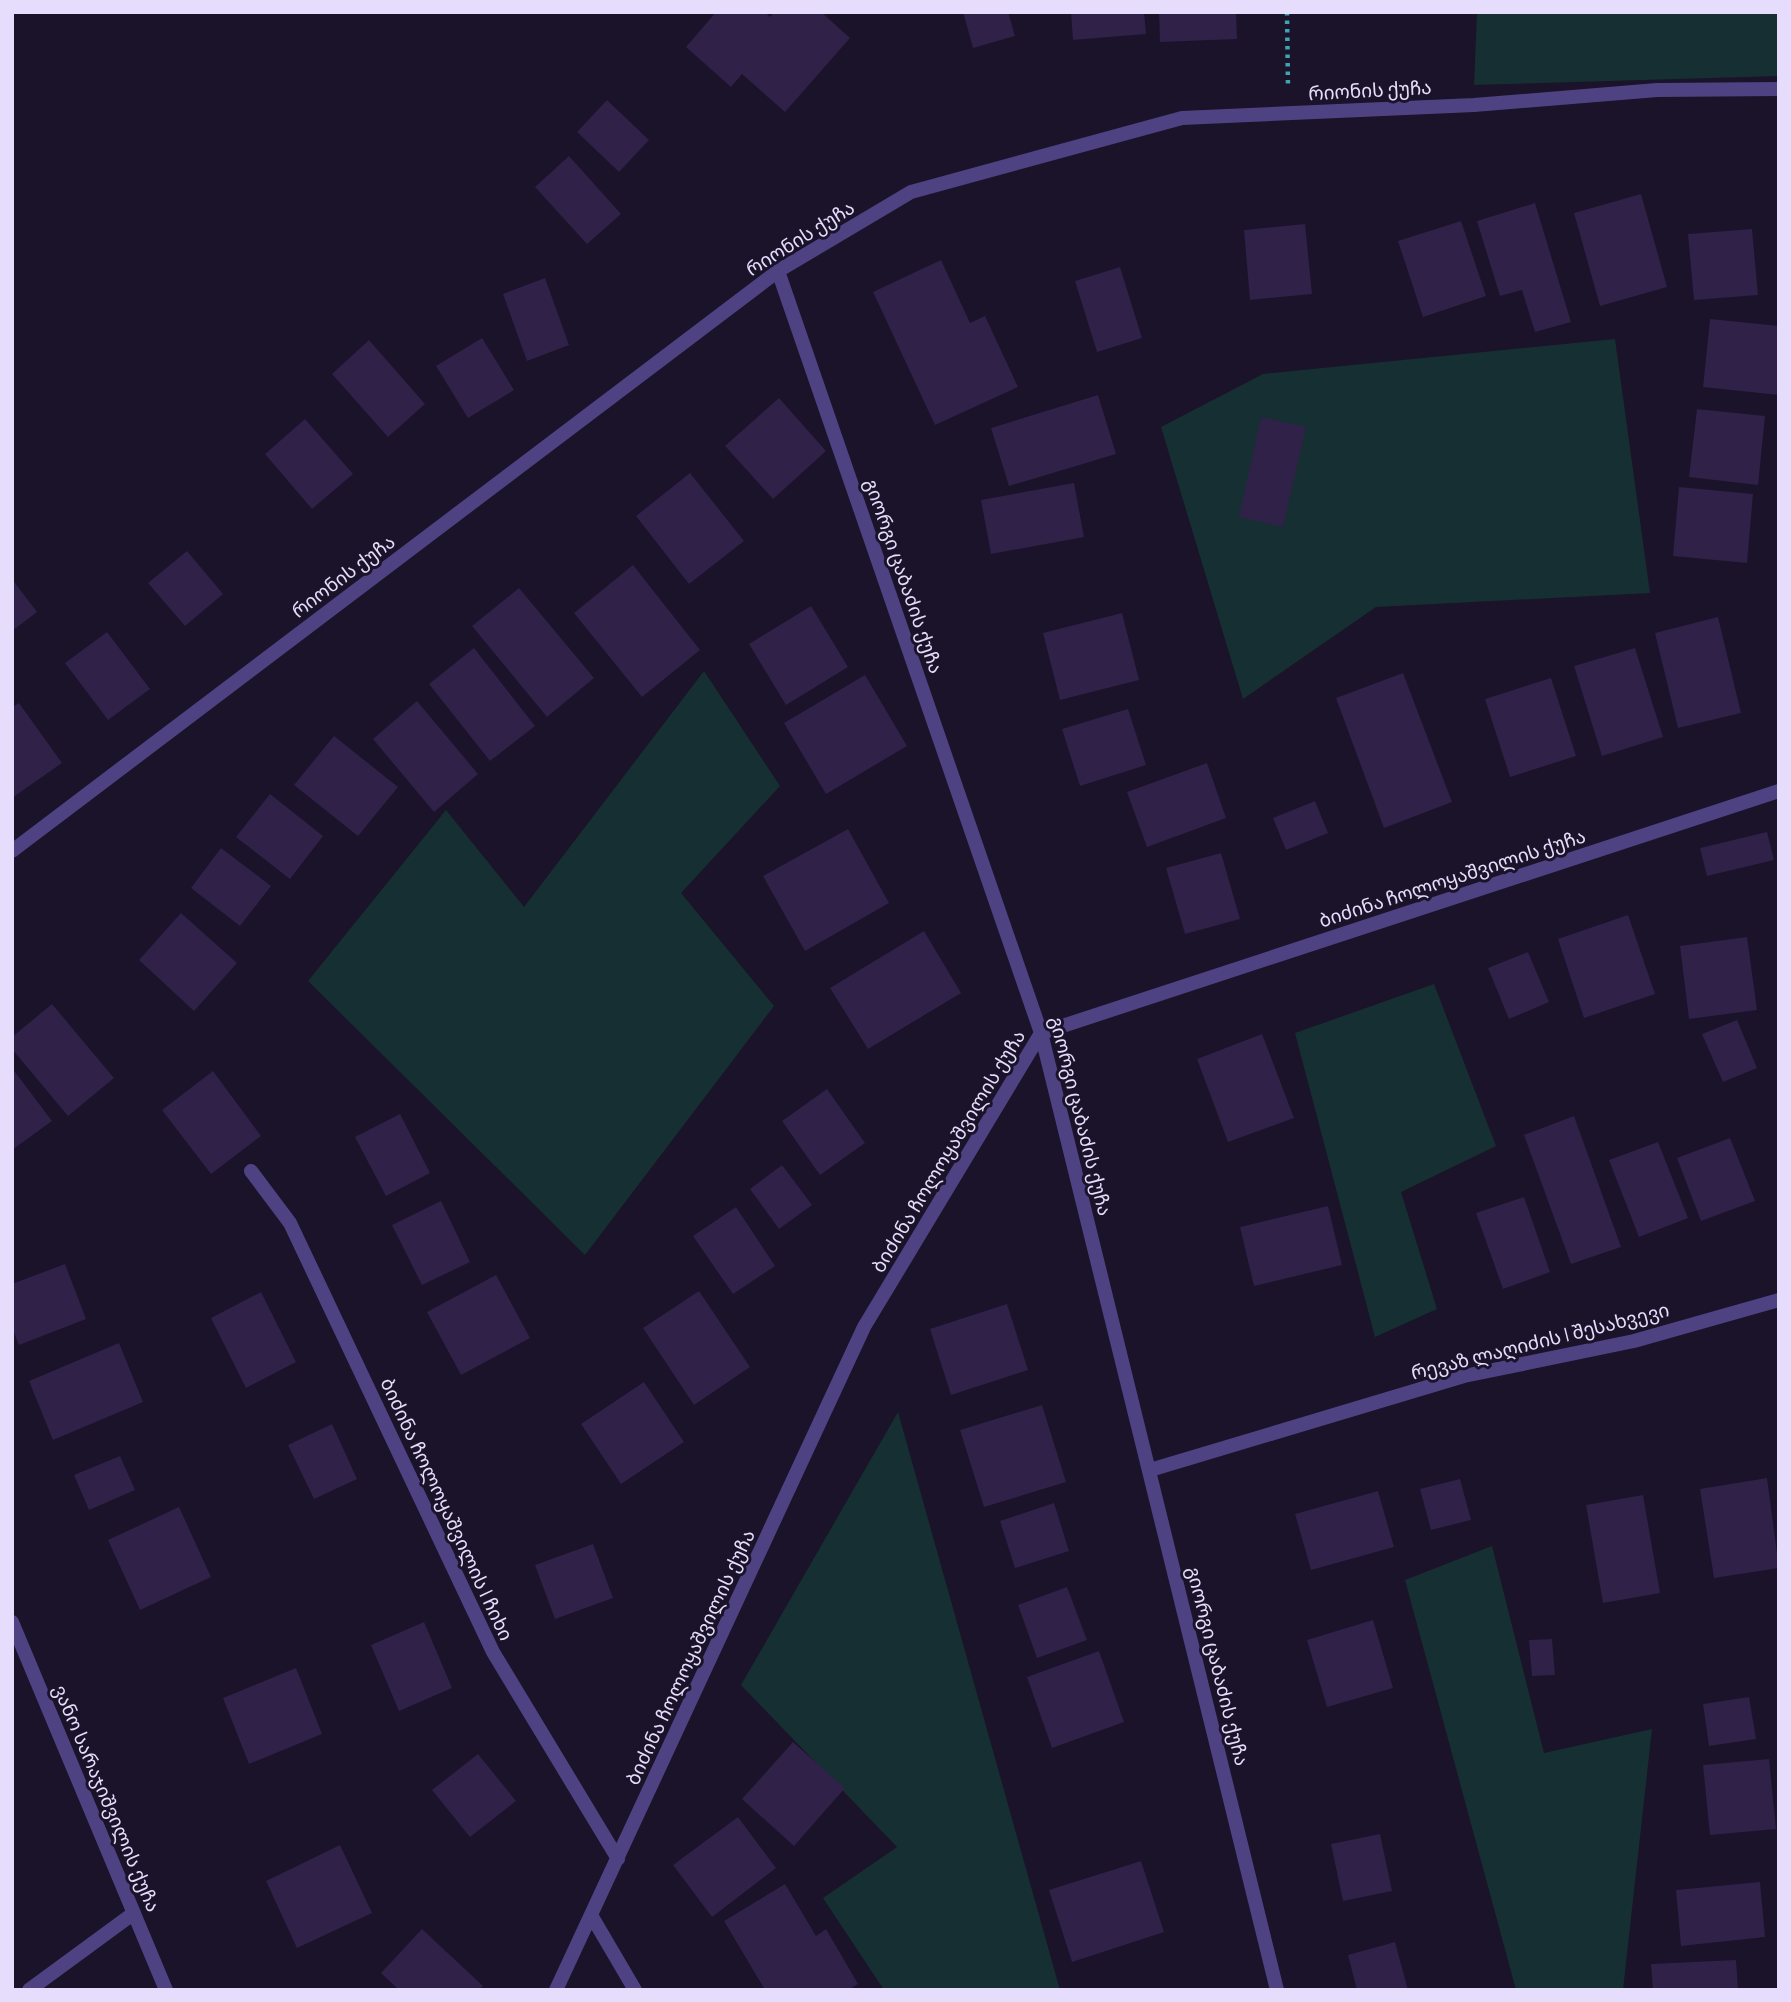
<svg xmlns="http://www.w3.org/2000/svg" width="1791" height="2002" font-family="Manrope,'Noto Sans Georgian',sans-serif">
<rect width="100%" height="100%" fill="#1a1329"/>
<path fill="#162f32" d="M 1477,12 L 1779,12 L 1779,76 L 1474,85 Z
M 1615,339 L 1650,593 L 1376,607 L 1243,699 L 1161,427 L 1263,374 Z
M 704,671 L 780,786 L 681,893 L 774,1006 L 585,1255 L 308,981 L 446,810 L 524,907 Z
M 1434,984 L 1496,1146 L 1401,1192 L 1437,1309 L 1375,1337 L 1295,1033 Z
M 898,1412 L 1060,1990 L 884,1990 L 823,1898 L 897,1847 L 741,1685 Z
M 1492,1546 L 1544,1753 L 1652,1729 L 1623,1990 L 1516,1990 L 1405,1580 Z"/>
<path fill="#2f2148" d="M 716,12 L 765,12 L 770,17 L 774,12 L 821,12 L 850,38 L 785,112 L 742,74 L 731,87 L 686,47 Z
M 963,12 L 1008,12 L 1015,36 L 973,48 Z
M 1071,12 L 1144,12 L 1146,34 L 1073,40 Z
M 1159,12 L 1236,12 L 1237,39 L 1160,42 Z
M 607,100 L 649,140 L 619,172 L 577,132 Z
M 569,156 L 621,214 L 587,244 L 535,187 Z
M 1641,194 L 1667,287 L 1600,306 L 1574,213 Z
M 1535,203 L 1571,322 L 1535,332 L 1522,290 L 1500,296 L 1477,221 Z
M 1461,221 L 1486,296 L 1423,317 L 1398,241 Z
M 1305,224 L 1312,294 L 1250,300 L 1244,230 Z
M 1752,229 L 1758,295 L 1694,300 L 1688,234 Z
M 941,260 L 970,323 L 985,316 L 1018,387 L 935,425 L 873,292 Z
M 1120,267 L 1142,338 L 1097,352 L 1075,281 Z
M 545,278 L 569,345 L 527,361 L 503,294 Z
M 1710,319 L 1779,326 L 1779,395 L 1703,387 Z
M 482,338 L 514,390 L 468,418 L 436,366 Z
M 369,340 L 425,404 L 388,437 L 332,374 Z
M 1098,395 L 1116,454 L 1009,486 L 991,428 Z
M 779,398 L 826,451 L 773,499 L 725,446 Z
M 1697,409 L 1765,416 L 1758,485 L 1689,477 Z
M 1261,417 L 1306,427 L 1283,527 L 1239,517 Z
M 305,419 L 353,474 L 312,509 L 265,454 Z
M 690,473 L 744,541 L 689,584 L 636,516 Z
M 1074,483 L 1084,537 L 991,554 L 981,500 Z
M 1679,487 L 1753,494 L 1747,563 L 1673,556 Z
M 187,551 L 223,594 L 185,626 L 148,583 Z
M 633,565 L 700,650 L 642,697 L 574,613 Z
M 12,579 L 37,612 L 12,631 Z
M 519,588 L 594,678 L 547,717 L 472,626 Z
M 811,606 L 848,667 L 786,705 L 749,644 Z
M 1122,613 L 1139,680 L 1060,700 L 1043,633 Z
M 1718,617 L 1741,713 L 1678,728 L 1655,633 Z
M 107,632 L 150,689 L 108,720 L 65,663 Z
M 474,648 L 535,726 L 490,761 L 429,684 Z
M 1635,648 L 1663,737 L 1602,756 L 1574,666 Z
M 1403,673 L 1452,802 L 1384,828 L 1336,698 Z
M 865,675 L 907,746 L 826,794 L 784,723 Z
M 1551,678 L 1576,756 L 1510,777 L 1485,699 Z
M 417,701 L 478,774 L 434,812 L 373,739 Z
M 19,703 L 62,763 L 12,798 L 12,707 Z
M 1128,709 L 1146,765 L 1080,786 L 1062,729 Z
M 334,736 L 398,787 L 358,836 L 294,785 Z
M 1207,763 L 1226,818 L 1147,847 L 1127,792 Z
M 270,794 L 323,836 L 290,879 L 236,837 Z
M 1315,801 L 1328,833 L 1286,850 L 1273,818 Z
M 848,829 L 889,903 L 805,951 L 763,876 Z
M 1767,832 L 1774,860 L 1707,876 L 1700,848 Z
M 221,848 L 271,886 L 240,926 L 191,888 Z
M 1221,853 L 1240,919 L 1185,934 L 1166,868 Z
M 181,913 L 237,963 L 194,1011 L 139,960 Z
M 1628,915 L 1655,994 L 1584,1018 L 1558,939 Z
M 924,931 L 961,993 L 868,1049 L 830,988 Z
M 1747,937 L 1757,1010 L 1689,1019 L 1680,946 Z
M 1528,952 L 1549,1002 L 1509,1019 L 1488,968 Z
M 52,1004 L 114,1078 L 68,1116 L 12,1049 L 12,1037 Z
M 1737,1020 L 1757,1068 L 1723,1082 L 1702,1034 Z
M 1262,1034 L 1294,1118 L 1228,1142 L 1197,1059 Z
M 12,1068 L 52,1121 L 12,1150 Z
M 213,1071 L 261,1136 L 211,1174 L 162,1110 Z
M 827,1089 L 865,1143 L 820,1175 L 782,1121 Z
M 400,1114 L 430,1173 L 386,1196 L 355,1137 Z
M 1574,1116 L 1621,1247 L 1571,1264 L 1524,1135 Z
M 1730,1138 L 1755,1201 L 1701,1221 L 1677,1158 Z
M 1658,1142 L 1688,1218 L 1639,1237 L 1609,1160 Z
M 782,1165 L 812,1205 L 779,1229 L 750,1189 Z
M 1524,1197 L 1550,1272 L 1503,1289 L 1476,1213 Z
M 441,1201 L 470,1262 L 422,1285 L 392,1225 Z
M 1328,1206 L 1342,1265 L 1254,1286 L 1240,1227 Z
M 736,1207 L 775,1266 L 733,1294 L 693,1236 Z
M 65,1264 L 86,1319 L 19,1345 L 12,1328 L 12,1284 Z
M 496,1275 L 530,1338 L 461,1375 L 427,1312 Z
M 699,1291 L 750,1367 L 694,1405 L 643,1328 Z
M 261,1292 L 296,1362 L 246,1388 L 211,1318 Z
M 1007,1304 L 1028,1370 L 951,1395 L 930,1329 Z
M 119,1343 L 143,1402 L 53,1440 L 29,1381 Z
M 644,1382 L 684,1442 L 621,1484 L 581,1424 Z
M 1042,1405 L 1066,1482 L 984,1507 L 960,1430 Z
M 332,1424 L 357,1479 L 314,1499 L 288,1445 Z
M 120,1456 L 135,1490 L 89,1510 L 74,1475 Z
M 1767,1478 L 1779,1568 L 1714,1578 L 1700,1489 Z
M 1460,1479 L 1471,1520 L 1431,1530 L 1420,1489 Z
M 1378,1491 L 1394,1547 L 1311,1570 L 1295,1514 Z
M 1643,1495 L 1660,1593 L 1603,1603 L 1586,1505 Z
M 1054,1503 L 1069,1551 L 1015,1568 L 1000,1521 Z
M 179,1507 L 211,1577 L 140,1610 L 108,1540 Z
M 593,1544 L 613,1598 L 555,1619 L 535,1565 Z
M 1067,1587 L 1087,1640 L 1037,1658 L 1018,1605 Z
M 1373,1620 L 1393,1688 L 1327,1707 L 1307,1640 Z
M 424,1622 L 452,1688 L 399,1711 L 371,1645 Z
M 1552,1639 L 1555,1675 L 1532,1676 L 1529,1640 Z
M 1099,1651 L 1124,1722 L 1052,1748 L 1027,1677 Z
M 296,1668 L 322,1734 L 249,1764 L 223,1698 Z
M 1749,1697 L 1756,1739 L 1709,1746 L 1703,1704 Z
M 793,1742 L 845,1788 L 794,1846 L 742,1799 Z
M 478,1754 L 516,1801 L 470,1837 L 432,1790 Z
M 1769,1759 L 1776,1829 L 1710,1835 L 1703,1765 Z
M 738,1817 L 776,1868 L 712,1917 L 673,1865 Z
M 1380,1834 L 1392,1891 L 1343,1901 L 1331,1844 Z
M 340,1845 L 372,1913 L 297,1948 L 266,1881 Z
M 1141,1861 L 1164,1932 L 1072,1962 L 1049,1890 Z
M 1760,1882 L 1765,1937 L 1681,1946 L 1676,1890 Z
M 785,1884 L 816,1936 L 826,1929 L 858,1984 L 848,1990 L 765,1990 L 724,1921 Z
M 422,1929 L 483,1986 L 479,1990 L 399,1990 L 381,1973 Z
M 1395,1942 L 1408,1990 L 1357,1990 L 1348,1955 Z
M 1736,1960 L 1738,1990 L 1653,1990 L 1651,1964 Z"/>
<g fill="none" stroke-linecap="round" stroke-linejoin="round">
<path stroke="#3ca6b2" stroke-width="4.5" stroke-dasharray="3.5 5" stroke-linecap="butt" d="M 1287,12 L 1288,88"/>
<path stroke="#4f4283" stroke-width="14" d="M 778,271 L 1041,1033 L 1277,1990
M 12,851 L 778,271 L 911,192 L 1182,118 L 1474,105 L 1657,90 L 1779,89
M 251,1171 L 290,1223 L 493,1652 L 618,1859
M 1150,1470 L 1464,1376 L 1634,1341 L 1779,1300
M 12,1622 L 166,1990
M 591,1915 L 635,1990
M 29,1990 L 134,1913
M 556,1990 L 864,1327 L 1041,1033 L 1779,791"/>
</g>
<g text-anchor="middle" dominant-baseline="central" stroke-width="6" stroke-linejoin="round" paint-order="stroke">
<g font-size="19" fill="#e6ddfc" stroke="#1a1329">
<text transform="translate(1370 90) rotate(-3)">რიონის ქუჩა</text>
<text transform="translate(800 238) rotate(-32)">რიონის ქუჩა</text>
<text transform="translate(343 576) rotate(-37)">რიონის ქუჩა</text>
<text transform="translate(904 576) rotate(71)">გიორგი ცაბაძის ქუჩა</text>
<text transform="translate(1452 878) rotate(-18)">ბიძინა ჩოლოყაშვილის ქუჩა</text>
<text transform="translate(1081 1116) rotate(76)">გიორგი ცაბაძის ქუჩა</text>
<text transform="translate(948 1151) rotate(-59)">ბიძინა ჩოლოყაშვილის ქუჩა</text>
<text transform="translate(1540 1341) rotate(-14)">რევაზ ლაღიძის I შესახვევი</text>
<text transform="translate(447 1509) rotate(65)">ბიძინა ჩოლოყაშვილის I ჩიხი</text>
<text transform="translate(690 1657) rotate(-65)">ბიძინა ჩოლოყაშვილის ქუჩა</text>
<text transform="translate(1218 1666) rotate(76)">გიორგი ცაბაძის ქუჩა</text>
<text transform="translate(107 1798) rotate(67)">ვანო სარაჯიშვილის ქუჩა</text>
</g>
</g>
<rect width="1791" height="2002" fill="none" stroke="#e6ddfc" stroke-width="28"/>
</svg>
